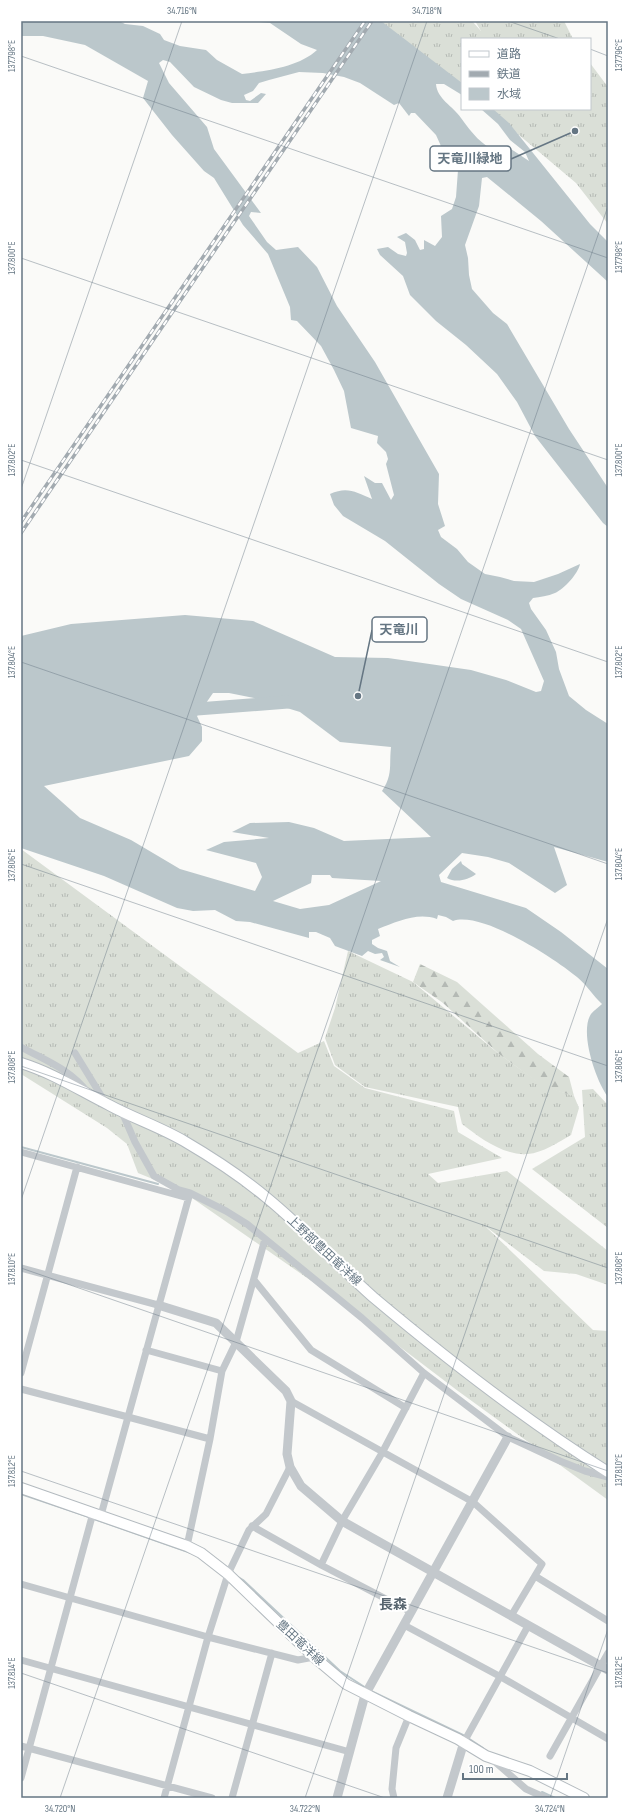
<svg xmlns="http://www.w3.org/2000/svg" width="629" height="1819" font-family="'Sofia Sans Condensed','Noto Sans JP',sans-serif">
<defs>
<pattern id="grass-tufts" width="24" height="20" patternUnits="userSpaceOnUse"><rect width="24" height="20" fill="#dadfd7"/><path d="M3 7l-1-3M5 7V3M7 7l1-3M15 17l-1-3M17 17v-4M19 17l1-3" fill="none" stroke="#b4b9b4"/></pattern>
<pattern id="forest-firs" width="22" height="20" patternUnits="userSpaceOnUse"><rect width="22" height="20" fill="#dadfd7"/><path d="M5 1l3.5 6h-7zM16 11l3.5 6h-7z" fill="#b4b9b4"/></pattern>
</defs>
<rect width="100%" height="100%" fill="#fafaf8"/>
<path fill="url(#grass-tufts)" d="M 363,21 L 472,21 L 481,31 L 475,21 L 564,21 L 573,39 L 462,39 L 462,87 Z
M 590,63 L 608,87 L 608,224 L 576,183 L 488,109 L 590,109 Z
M 21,849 L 298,1053 L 324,1041 L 334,1066 L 365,1088 L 454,1111 L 458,1132 L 502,1158 L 428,1174 L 438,1183 L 507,1171 L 608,1251 L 608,1285 L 576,1274 L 544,1271 L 485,1226 L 593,1330 L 608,1331 L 608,1500 L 458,1391 L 333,1296 L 182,1191 L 138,1173 L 127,1144 L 107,1128 L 21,1074 Z
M 348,951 L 413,982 L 499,1054 L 544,1086 L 574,1096 L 579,1108 L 571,1135 C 559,1142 542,1153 528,1154 C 504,1156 480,1138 462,1124 L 458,1107 L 365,1087 L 335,1065 L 325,1038 L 335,1008 Z
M 593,1089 L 608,1105 L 608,1228 L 532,1169 L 585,1137 L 582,1090 Z"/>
<path fill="url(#forest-firs)" d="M 420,964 L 457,982 L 538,1054 L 569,1077 L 574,1096 L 544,1087 L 499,1054 L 443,1003 L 413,982 Z"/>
<path fill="#bbc7cb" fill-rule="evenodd" d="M 21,21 L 119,21 L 125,24 L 143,26 L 160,34 L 164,40 L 180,46 L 206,50 L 217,60 L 242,74 C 266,71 299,67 317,50 L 301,44 L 270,23 L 248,21 L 381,21 L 462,83 L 462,95 L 444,84 L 436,84 C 437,99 453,106 461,118 C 472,133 481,145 499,153 L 508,147 L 529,161 L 525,152 L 510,140 L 498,124 L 481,109 L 493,109 L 509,123 L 590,224 L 608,242 L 608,282 L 541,221 L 487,177 L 482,178 L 479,206 L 465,245 L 468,258 L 469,275 L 472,289 L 493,313 L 507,324 L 569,429 L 608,488 L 608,527 L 603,523 L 535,436 L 517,402 L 497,374 L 466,345 L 436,321 L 410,295 L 403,276 L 380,255 L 377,249 L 388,247 L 398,254 L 406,256 L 407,253 L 405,242 L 397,237 L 406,233 L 415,240 L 420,250 L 424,249 L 424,240 L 435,246 L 442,237 L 441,216 L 452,209 L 456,197 L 458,170 L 445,155 L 436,135 L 415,113 L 411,113 L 409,116 L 399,103 L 394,105 L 360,83 L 344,77 L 323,73 L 299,72 L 269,80 L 259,83 L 253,91 L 244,95 L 246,100 L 250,101 L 261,93 L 266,94 L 258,103 L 232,103 L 221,100 L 194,87 L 170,62 L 163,60 L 159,63 L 169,83 L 207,127 L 214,149 L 261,213 L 251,212 L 249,216 L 267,242 L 276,250 L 298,247 L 317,267 L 337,306 L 375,362 L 439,474 L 438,504 L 445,526 L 438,530 L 441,537 L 457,549 L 468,562 L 485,574 L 500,577 L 514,581 L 534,582 L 558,574 L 580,564 C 578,574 564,589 555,593 C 548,596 540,597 533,598 L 529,603 L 531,609 L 546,630 L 556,652 L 559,669 L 569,696 L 586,710 L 608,724 L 608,862 L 554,847 L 567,885 L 555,893 L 509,863 L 488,857 L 462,853 L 439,875 L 441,882 L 526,908 L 561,932 L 608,969 L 608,1097 C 596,1081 579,1032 591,1014 C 594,1010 599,1007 602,1004 C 593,996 587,985 577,977 C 554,958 482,911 453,921 L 446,917 L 438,915 L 437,919 C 417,912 397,922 378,929 L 380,936 L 372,940 L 372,944 L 378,948 L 387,951 L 390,961 L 400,967 L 380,960 L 384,957 L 382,953 L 375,954 L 368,951 L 362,956 L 335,946 L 330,938 L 316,932 L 309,932 L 309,938 L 250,922 L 236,921 L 215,910 L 193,911 L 177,908 L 104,876 L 21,848 L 21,636 L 71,624 L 185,615 L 253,621 L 335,657 L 388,658 L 471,670 L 506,680 L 536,692 L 541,691 L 544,681 L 521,629 L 508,620 L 461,599 L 439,584 L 385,541 L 343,516 L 334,505 L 330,494 C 347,486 356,492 372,499 L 364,476 L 375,483 L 382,483 L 391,500 L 394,495 L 386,464 L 388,459 L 386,452 L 377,443 L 378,436 L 351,428 L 344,391 L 334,370 L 321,346 L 297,321 L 291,320 L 290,307 L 268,254 L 243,225 L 214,178 L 204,171 L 172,135 L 143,98 L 148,81 L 85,45 L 43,36 L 21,36 ZM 213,693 L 229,693 L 254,698 L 300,712 L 340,742 L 391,747 C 389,765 393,775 382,791 L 431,837 L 344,841 L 314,828 L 289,822 L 250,823 L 232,832 L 269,838 L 224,842 L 206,850 L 256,863 L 262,877 L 255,891 L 180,869 L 131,840 L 80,818 L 44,786 L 189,756 L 202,741 L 202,727 L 197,716 ZM 312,875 L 330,875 L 332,878 L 381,881 L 329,905 L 300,909 L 273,901 L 311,883 Z
M 461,861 L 462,864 L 476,874 C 468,880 456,883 447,878 L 452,869 Z"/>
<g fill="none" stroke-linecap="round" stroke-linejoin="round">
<path stroke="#bbc7cb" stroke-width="2" d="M 21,1147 L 158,1184
M 21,1494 L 89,1517
M 94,1519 L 191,1553
M 238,1577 L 243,1580 L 340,1671 L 366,1688
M 371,1691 L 465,1736
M 468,1738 L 483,1748
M 542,1792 L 555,1798"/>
<path stroke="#bbc7cb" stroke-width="13" d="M 184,710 L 288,702"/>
<defs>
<path id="secondary" d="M 21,1063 C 53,1073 79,1090 109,1105 C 133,1118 160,1127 184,1141 C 213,1158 242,1177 267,1198 C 305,1229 337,1265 373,1297 C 448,1360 525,1420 608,1472
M 21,1488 L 187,1546 L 201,1553 L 228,1574 L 314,1657 L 346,1684 L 409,1716 L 458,1739 L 486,1756 L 530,1771 L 584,1798"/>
</defs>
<use href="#secondary" stroke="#b3babf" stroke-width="12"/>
<path stroke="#c3c8cc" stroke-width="7" d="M 21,1047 C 46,1061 70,1069 88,1093
M 75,1053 L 105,1102
M 122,1112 L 135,1142 L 154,1176 L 179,1190 L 190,1193 L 226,1211 L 247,1224 L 362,1318 L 424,1373 L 508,1437 L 560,1461 L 585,1471 L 608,1477
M 21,1152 L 188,1198
M 21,1268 L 158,1305
M 254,1280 L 311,1350 L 406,1408
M 146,1350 L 222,1371
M 21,1373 L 77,1167
M 21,1389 L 128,1417 L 190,1193
M 291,1401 L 473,1502 L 542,1564 L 511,1616
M 101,1515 L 128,1417 L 210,1439
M 252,1526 L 321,1565 L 411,1612
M 187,1546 L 210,1439 L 222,1371 L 236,1342 L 265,1239
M 321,1565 L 342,1521 L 382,1453 L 424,1373
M 535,1576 L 608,1621
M 21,1584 L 208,1637 L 298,1660 L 314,1657
M 404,1625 L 501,1677 L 608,1739
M 21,1660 L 350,1752
M 464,1742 L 528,1626
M 21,1746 L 212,1798
M 550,1756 L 608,1653
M 493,1760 L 526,1789 L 546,1798
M 21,1778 L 93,1513
M 164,1798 L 208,1637 L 228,1574 L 249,1530 L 266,1514 L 290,1467
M 232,1798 L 272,1653
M 394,1798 L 392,1789 L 396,1748 L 409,1716"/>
<path stroke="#c3c8cc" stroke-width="9" d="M 158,1305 L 216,1323 L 286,1391 L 291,1401 L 287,1454 L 290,1467 L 301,1486 L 342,1521 L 608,1670
M 337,1798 L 365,1695 L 508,1437
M 447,1798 L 464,1742"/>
<use href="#secondary" stroke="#fff" stroke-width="10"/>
<defs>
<path id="rail" d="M 21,522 L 365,21
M 21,533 L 372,21"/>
</defs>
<use href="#rail" stroke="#a2aab0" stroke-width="3.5"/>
<use href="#rail" stroke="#fff" stroke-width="2" stroke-dasharray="6" stroke-linecap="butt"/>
</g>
<path fill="none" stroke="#657683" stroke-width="1" stroke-opacity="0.45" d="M 508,21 L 560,39M 590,49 L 608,56M 21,56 L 608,258M 21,258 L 608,460M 21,460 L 608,662M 21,489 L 182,21M 21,662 L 608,864M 21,864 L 608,1066M 21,1066 L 608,1268M 21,1200 L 427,21M 21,1268 L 608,1471M 21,1471 L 608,1673M 21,1673 L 385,1798M 60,1798 L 608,206M 305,1798 L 608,918M 550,1798 L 608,1629"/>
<g text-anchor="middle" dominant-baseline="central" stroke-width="4" stroke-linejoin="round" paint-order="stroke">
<g font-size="12" fill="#657683" stroke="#fff">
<text transform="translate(324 1251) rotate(43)">上野部豊田竜洋線</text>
<text transform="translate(300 1643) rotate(43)">豊田竜洋線</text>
</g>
<g font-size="14" font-weight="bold" fill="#57646e" stroke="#fff">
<text x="393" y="1604">長森</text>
</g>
</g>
<path fill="none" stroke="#657683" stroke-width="1.5" d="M575 131L511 159M358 696L372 630"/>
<g fill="#657683" stroke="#fff" stroke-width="1.5">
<circle cx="575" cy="131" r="4"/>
<circle cx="358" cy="696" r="4"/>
</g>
<g fill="#fff" stroke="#657683" stroke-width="1.5">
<rect x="430" y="146" width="81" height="25" rx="4"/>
<rect x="372" y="617" width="55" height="25" rx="4"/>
</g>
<g font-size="13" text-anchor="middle" font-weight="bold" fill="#657683">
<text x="470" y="163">天竜川緑地</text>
<text x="399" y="634">天竜川</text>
</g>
<rect width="629" height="1819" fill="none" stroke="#ffffff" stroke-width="44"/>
<rect x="461" y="38" width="130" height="72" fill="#ffffff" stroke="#c1c8cd"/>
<rect x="469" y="51" width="20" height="6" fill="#ffffff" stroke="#c1c8cd"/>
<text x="497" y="58" font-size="12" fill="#657683">道路</text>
<rect x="469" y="71" width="20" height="6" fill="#a2aab0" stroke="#c1c8cd"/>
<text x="497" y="78" font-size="12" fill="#657683">鉄道</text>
<rect x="469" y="88" width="20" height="12" fill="#bbc7cb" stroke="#c1c8cd"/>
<text x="497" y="98" font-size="12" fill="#657683">水域</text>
<path d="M463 1773v6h104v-6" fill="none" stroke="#657683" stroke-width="2"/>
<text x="469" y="1773" font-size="12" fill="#657683" stroke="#ffffff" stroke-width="3" paint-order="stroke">100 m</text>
<rect x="22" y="22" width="585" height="1775" fill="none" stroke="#657683" stroke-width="1.5"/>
<g font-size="10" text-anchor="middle" fill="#657683">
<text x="182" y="14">34.716°N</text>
<text x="427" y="14">34.718°N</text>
<text transform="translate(618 55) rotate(-90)" y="4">137.796°E</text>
<text transform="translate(11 56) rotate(-90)" y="4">137.798°E</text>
<text transform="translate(618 257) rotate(-90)" y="4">137.798°E</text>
<text transform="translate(11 258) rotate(-90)" y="4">137.800°E</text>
<text transform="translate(618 460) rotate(-90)" y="4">137.800°E</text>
<text transform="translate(11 460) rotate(-90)" y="4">137.802°E</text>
<text transform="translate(618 662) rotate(-90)" y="4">137.802°E</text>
<text transform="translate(11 662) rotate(-90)" y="4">137.804°E</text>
<text transform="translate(618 864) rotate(-90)" y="4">137.804°E</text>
<text transform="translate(11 865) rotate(-90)" y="4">137.806°E</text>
<text transform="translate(618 1066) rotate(-90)" y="4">137.806°E</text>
<text transform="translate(11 1067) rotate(-90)" y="4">137.808°E</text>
<text transform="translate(618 1268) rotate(-90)" y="4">137.808°E</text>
<text transform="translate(11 1269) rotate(-90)" y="4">137.810°E</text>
<text transform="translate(618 1470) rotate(-90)" y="4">137.810°E</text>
<text transform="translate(11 1471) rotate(-90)" y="4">137.812°E</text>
<text transform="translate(618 1672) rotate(-90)" y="4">137.812°E</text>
<text transform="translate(11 1673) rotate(-90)" y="4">137.814°E</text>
<text x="60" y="1812">34.720°N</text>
<text x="305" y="1812">34.722°N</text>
<text x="550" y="1812">34.724°N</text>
</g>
</svg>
